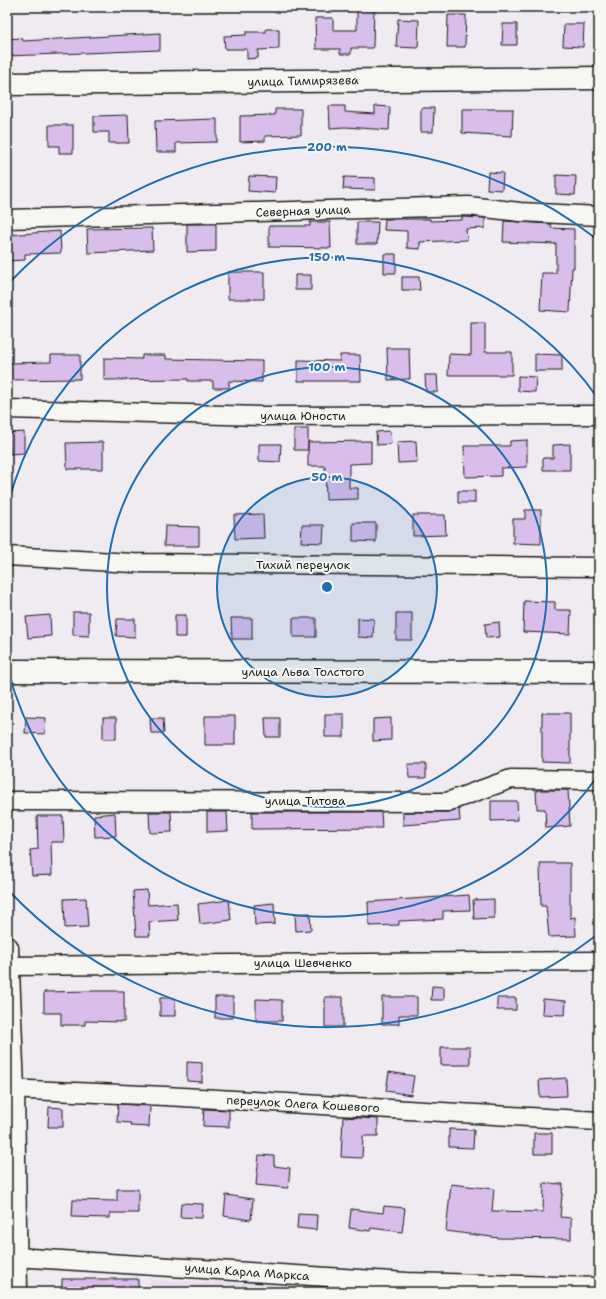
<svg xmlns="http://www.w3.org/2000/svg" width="606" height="1299" font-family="'Shantell Sans',sans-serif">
<rect width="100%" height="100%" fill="#f0ebf1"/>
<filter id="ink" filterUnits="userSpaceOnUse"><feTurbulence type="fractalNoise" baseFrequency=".025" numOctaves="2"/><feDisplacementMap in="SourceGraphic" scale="8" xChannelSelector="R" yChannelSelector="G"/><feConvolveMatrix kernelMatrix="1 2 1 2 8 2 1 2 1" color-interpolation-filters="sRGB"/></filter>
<g filter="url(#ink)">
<path fill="#e9def0" d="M 150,1280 L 394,1288 L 394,1292 L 150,1292 Z"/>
<path fill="#d9beec" stroke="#1c1c1c" d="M 357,7 L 374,7 L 373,48 L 351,48 L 351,54 L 340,54 L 340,49 L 316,49 L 315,18 L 333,18 L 333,30 L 357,30 Z
M 448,15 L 466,15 L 465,47 L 447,47 Z
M 398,19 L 419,20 L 418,48 L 396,47 Z
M 503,24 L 517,24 L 517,45 L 502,45 Z
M 564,24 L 584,24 L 583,47 L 563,46 Z
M 266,29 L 279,29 L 279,49 L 258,50 L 258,58 L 247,59 L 247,49 L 225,49 L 224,36 L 246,35 L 246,32 L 266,32 Z
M 160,33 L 160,50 L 7,56 L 7,39 L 22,38 L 23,41 Z
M 329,106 L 345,106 L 345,112 L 375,114 L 375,106 L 390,107 L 389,130 L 345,127 L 330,128 Z
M 421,108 L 434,108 L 433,132 L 421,132 Z
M 275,109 L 301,109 L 301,135 L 265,136 L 265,141 L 240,142 L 240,116 L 275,115 Z
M 462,109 L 513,109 L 512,136 L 462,133 Z
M 128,115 L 129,143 L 109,143 L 109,132 L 94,132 L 94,116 Z
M 217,119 L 217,142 L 176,143 L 176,152 L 156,152 L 155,121 Z
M 49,125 L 73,125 L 73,153 L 59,153 L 59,146 L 49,146 Z
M 488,172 L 503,173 L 502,190 L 487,189 Z
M 556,175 L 576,176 L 575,195 L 556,194 Z
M 249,176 L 276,177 L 275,193 L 248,191 Z
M 344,177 L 375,178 L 375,190 L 343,189 Z
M 462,217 L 485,218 L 485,228 L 466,229 L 467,240 L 420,242 L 420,249 L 407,248 L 407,231 L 384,230 L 385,219 L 430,219 L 430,221 L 462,220 Z
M 504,221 L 551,224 L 551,228 L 574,229 L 574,268 L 572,268 L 570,312 L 540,310 L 542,273 L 556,273 L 556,244 L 503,242 Z
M 310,222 L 330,222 L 331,248 L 269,247 L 269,226 L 310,226 Z
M 357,222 L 378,222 L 377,244 L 357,244 Z
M 187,224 L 216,224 L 216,251 L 187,252 Z
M 152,228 L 153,250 L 88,253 L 87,229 Z
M 60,231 L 61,253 L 25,254 L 25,260 L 7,261 L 7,235 Z
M 384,254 L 396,254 L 396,273 L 384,273 Z
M 228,272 L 264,272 L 264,299 L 228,299 Z
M 295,275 L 311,275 L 311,290 L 295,290 Z
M 402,277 L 419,277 L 420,290 L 402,290 Z
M 471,323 L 485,323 L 485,352 L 512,352 L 512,375 L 448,375 L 449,354 L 471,355 Z
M 387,348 L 409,348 L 410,379 L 388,380 Z
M 535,354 L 562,355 L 562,371 L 535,371 Z
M 51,355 L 80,355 L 80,379 L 10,380 L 9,363 L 51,362 Z
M 142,355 L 166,355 L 166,359 L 262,361 L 262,382 L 229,381 L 229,388 L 213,388 L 213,381 L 188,381 L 188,379 L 104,380 L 104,358 L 142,359 Z
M 340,355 L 360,355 L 361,381 L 298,381 L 298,360 L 340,361 Z
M 425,375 L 437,375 L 438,392 L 426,392 Z
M 518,376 L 536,377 L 535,392 L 518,391 Z
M 294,429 L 308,429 L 308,450 L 294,450 Z
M 390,431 L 391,444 L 377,445 L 376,432 Z
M 24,432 L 24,453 L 10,454 L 9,433 Z
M 527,440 L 527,467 L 501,468 L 501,476 L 465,477 L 464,446 L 510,446 L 510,441 Z
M 371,441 L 371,463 L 349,464 L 349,488 L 358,488 L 358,499 L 326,500 L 325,466 L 308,466 L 308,442 Z
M 416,441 L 417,462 L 398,463 L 397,442 Z
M 103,442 L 103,469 L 67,469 L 66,443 Z
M 259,444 L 281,444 L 280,462 L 259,461 Z
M 570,444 L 570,470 L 543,470 L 543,458 L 553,458 L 553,445 Z
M 458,491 L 475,491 L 475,503 L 458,503 Z
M 525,510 L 541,510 L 541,544 L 513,543 L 513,519 L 525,519 Z
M 263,514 L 264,538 L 235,539 L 234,515 Z
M 413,515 L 445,515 L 446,535 L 413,536 Z
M 353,523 L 376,523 L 376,542 L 353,541 Z
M 302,525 L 324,525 L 323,543 L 301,542 Z
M 165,526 L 199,527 L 199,546 L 164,546 Z
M 524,601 L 555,602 L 555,610 L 571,610 L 570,634 L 523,632 Z
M 73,612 L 89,612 L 89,636 L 73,635 Z
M 396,613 L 412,613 L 412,640 L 396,640 Z
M 50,615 L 51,636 L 28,638 L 26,617 Z
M 175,615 L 186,615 L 186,637 L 175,637 Z
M 231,618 L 252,618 L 252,639 L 232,639 Z
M 293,618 L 316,618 L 316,637 L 293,637 Z
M 358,618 L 374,619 L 373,638 L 358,637 Z
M 117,619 L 135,619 L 135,637 L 116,636 Z
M 499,622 L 500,637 L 486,638 L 485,624 Z
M 542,713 L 570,713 L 570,763 L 542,762 Z
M 325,714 L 344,714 L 344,737 L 325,737 Z
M 205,716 L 235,716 L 235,745 L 205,745 Z
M 26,717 L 46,718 L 45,734 L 25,733 Z
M 103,718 L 116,718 L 116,739 L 103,739 Z
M 150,718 L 163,718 L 164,733 L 151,733 Z
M 265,718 L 280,718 L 280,737 L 266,737 Z
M 391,718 L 391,740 L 373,741 L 373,719 Z
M 408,764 L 426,764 L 426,778 L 409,778 Z
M 536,790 L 568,790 L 570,826 L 546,828 L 545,809 L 537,809 Z
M 491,801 L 517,801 L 518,820 L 491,821 Z
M 459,809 L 460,821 L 403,825 L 403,812 L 447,812 Z
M 149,812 L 171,812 L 172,832 L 150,833 Z
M 207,812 L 227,812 L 228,831 L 207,832 Z
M 252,812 L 381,812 L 382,828 L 252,829 Z
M 115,813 L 116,836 L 95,837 L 94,815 Z
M 37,816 L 63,816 L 64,842 L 51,842 L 52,875 L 32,876 L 30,850 L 38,849 Z
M 540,863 L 570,863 L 570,918 L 575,917 L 576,936 L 549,937 L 546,906 L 541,906 Z
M 147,890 L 148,905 L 177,903 L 178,920 L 149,922 L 150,936 L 136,936 L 133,891 Z
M 469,895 L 470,910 L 443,911 L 443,919 L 399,921 L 399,925 L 369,926 L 368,902 Z
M 86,898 L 88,927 L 65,928 L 64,899 Z
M 494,899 L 494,918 L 474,919 L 473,900 Z
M 229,900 L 231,920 L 200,924 L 198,904 Z
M 274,903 L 275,924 L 255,925 L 254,905 Z
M 310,913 L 311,930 L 296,931 L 295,914 Z
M 432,986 L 444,987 L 444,1000 L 431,1000 Z
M 90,991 L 124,991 L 124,1022 L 85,1021 L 85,1025 L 61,1025 L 61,1013 L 44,1013 L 44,992 Z
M 215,997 L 233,997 L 233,1018 L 215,1018 Z
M 325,997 L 343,997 L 343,1027 L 325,1027 Z
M 382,997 L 417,997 L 417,1015 L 399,1015 L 399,1024 L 382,1024 Z
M 160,998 L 175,998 L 175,1016 L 160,1016 Z
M 497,998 L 516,998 L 516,1010 L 497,1010 Z
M 256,999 L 282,1000 L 282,1021 L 256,1021 Z
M 543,999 L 566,1001 L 565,1015 L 542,1014 Z
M 441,1047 L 470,1047 L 470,1065 L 441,1065 Z
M 187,1062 L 202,1063 L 202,1082 L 187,1081 Z
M 389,1072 L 414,1076 L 411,1095 L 386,1091 Z
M 566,1078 L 567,1096 L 540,1097 L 539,1080 Z
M 118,1104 L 150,1106 L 149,1127 L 130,1126 L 131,1123 L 117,1122 Z
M 49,1107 L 63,1108 L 63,1127 L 48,1127 Z
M 204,1109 L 229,1110 L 229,1127 L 203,1126 Z
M 343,1117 L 378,1119 L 378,1136 L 363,1136 L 362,1158 L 341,1157 Z
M 449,1129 L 474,1130 L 473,1148 L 449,1147 Z
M 534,1133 L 552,1133 L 552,1154 L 534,1154 Z
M 259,1155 L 274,1156 L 274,1166 L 290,1168 L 288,1188 L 256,1185 Z
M 544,1183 L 563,1184 L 560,1217 L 571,1218 L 571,1239 L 499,1238 L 446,1231 L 451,1184 L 494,1189 L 492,1211 L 543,1212 Z
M 117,1189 L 138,1189 L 138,1213 L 110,1213 L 110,1218 L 72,1217 L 73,1200 L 117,1201 Z
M 226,1195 L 253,1199 L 251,1220 L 224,1216 Z
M 181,1203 L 203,1204 L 202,1218 L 180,1217 Z
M 384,1206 L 405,1208 L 402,1232 L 371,1228 L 370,1231 L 349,1228 L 351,1209 L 383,1213 Z
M 298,1214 L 317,1215 L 316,1230 L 297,1228 Z
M 62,1279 L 138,1279 L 138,1292 L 62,1292 Z"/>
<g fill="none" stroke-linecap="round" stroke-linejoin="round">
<defs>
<path id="minor" d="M 7,219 L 468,206 L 520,212 L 599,216
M 7,409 L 262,416 L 599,415
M 7,556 L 133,563 L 599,567
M 7,801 L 447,802 L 511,779 L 599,780
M 7,966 L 599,961
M 7,1089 L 165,1096 L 599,1121
M 15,1257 L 407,1282 L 599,1287"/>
<path id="tertiary" d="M 7,84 L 599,78
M 7,671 L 599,672
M 7,948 L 13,1089 L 16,1292"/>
</defs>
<use href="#minor" stroke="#1c1c1c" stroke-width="21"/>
<use href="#tertiary" stroke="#1c1c1c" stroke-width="25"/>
<use href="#minor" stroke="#f6f6f2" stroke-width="18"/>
<use href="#tertiary" stroke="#f6f6f2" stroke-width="22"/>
</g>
</g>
<circle cx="327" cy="587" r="110" fill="#1f6fb2" fill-opacity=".12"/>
<g fill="none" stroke="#1f6fb2" stroke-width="2">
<circle cx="327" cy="587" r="110"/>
<circle cx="327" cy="587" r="220"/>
<path d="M599 774A330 330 0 0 1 8 670M8 504A330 330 0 0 1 599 400"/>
<path d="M598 934A440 440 0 0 1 8 890M8 284A440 440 0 0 1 598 240"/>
</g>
<g text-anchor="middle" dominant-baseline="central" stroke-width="4" stroke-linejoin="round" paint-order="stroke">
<g font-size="12" fill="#1c1c1c" stroke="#f6f6f2">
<text transform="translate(303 81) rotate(-1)">улица Тимирязева</text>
<text transform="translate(303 211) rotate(-2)">Северная улица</text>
<text x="303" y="416">улица Юности</text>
<text x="303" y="565">Тихий переулок</text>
<text x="303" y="672">улица Льва Толстого</text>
<text x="305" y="801">улица Титова</text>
<text x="303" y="963">улица Шевченко</text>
<text transform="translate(303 1104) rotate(3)">переулок Олега Кошевого</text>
<text transform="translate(247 1272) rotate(4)">улица Карла Маркса</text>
</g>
</g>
<circle cx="327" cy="587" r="6" fill="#1f6fb2" stroke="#f6f6f2" stroke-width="2"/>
<g font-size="12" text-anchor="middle" font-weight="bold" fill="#1f6fb2" stroke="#f6f6f2" stroke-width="4" stroke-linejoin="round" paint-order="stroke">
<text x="327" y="151">200 m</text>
<text x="327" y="261">150 m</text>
<text x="327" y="371">100 m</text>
<text x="327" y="481">50 m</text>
</g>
<rect width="606" height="1299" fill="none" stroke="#f6f6f2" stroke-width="24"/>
<rect x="12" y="12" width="582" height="1275" fill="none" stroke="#1c1c1c" stroke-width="1.5" filter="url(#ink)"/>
</svg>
